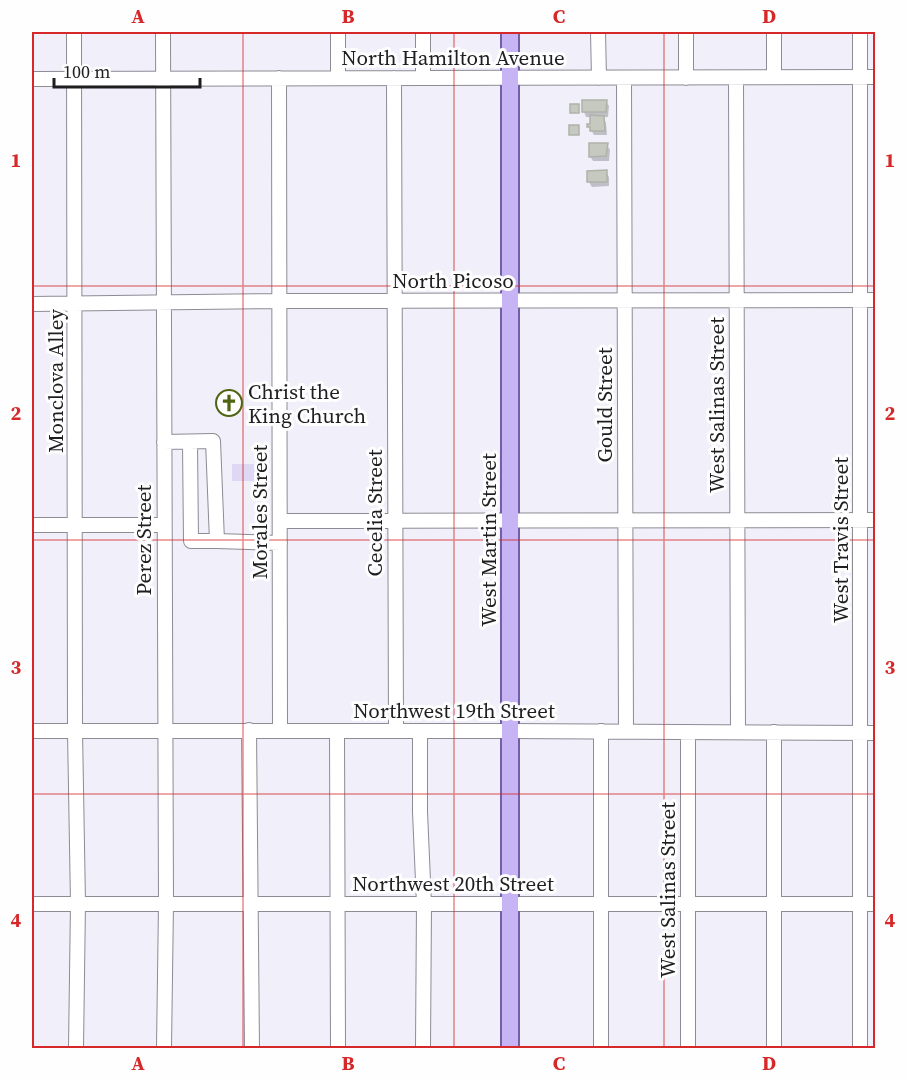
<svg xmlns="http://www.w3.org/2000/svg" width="907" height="1080" font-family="'Source Serif 4',serif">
<rect width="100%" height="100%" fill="#f1eff9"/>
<path fill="#ded8f5" d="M 232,464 L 261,464 L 261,481 L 232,481 Z"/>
<path fill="#0003" d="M 606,101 L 609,106 L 608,117 L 603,117 L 606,123 L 607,135 L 594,135 L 589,127 L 592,126 L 591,117 L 586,117 L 584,112 L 583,102 Z
M 607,145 L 610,150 L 609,161 L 593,161 L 590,156 Z
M 606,172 L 609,177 L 609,186 L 592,187 L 589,182 Z"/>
<path fill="#c5c9bf" stroke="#afb2a9" stroke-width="1.5" d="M 582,100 L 607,100 L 606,112 L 582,112 Z
M 570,104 L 579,104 L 579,113 L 570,113 Z
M 590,115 L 604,116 L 605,131 L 590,131 L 590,127 L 587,127 L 587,124 L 590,124 Z
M 569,125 L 579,125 L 579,135 L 569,135 Z
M 589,143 L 608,143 L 606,156 L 589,157 Z
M 607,170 L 607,182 L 587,182 L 587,171 Z"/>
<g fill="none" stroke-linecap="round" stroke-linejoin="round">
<defs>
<path id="minor" d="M 74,32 L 75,731 L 78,903 L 76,1048
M 163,32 L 166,904 L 164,1048
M 338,32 L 338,78
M 423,32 L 423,78
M 598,32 L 599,78
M 686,32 L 686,78
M 774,32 L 774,77
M 860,32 L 860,1048
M 279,78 L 280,731
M 394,78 L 396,731
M 624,78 L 626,731
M 736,78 L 738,732
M 32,79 L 876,77
M 32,304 L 279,301 L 876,300
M 164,442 L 213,441 L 217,541 L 191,541 L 190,442
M 280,521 L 876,520
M 32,525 L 163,525
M 217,541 L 280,543
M 249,730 L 252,1048
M 32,731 L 510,731 L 876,733
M 337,731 L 338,1048
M 420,731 L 420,812 L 424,904 L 423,1048
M 601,731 L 601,1048
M 774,732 L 774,1048
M 32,904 L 876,904
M 688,1048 L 688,732"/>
<path id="major" d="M 510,1048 L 510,32"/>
</defs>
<use href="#minor" stroke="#8d8b94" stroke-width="16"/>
<use href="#major" stroke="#735fa6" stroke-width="20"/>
<use href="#minor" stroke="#fff" stroke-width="14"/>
<use href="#major" stroke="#c7b4f4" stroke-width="16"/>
</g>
<path fill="none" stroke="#d62828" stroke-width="1.5" stroke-opacity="0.55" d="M 243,32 L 243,1048M 454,32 L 454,1048M 664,32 L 664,1048M 32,286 L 876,286M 32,540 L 876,540M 32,794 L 876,794"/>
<defs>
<symbol id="church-ring" viewBox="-11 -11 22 22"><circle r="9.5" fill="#fefefe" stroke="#4f6410" stroke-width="1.5"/><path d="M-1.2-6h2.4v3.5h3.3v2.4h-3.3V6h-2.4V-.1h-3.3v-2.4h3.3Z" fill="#4f6410"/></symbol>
</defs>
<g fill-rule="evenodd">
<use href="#church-ring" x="214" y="388" width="30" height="30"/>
</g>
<g text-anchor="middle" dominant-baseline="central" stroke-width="6" stroke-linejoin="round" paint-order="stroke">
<g font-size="21" fill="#1e1e21" stroke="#fefefe">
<text x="453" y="57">North Hamilton Avenue</text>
<text x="453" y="280">North Picoso</text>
<text transform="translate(55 381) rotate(-90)">Monclova Alley</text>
<text transform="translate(604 405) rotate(-90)">Gould Street</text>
<text transform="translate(716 405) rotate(-90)">West Salinas Street</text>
<text transform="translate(259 512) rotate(-90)">Morales Street</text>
<text transform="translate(374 513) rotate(-90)">Cecelia Street</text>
<text transform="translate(143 540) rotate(-90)">Perez Street</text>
<text transform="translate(488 540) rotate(-90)">West Martin Street</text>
<text transform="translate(840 540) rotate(-90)">West Travis Street</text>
<text x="454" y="710">Northwest 19th Street</text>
<text x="453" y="883">Northwest 20th Street</text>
<text transform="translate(667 890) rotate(-90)">West Salinas Street</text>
</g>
<g font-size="21" fill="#1e1e21" stroke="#fefefe" text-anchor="start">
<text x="248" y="391">Christ the<tspan x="248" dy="24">King Church</tspan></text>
</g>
</g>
<rect width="907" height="1080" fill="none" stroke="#fefefe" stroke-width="66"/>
<path d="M54 78v9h146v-9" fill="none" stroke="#1e1e21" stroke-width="3"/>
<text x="63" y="78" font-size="18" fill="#1e1e21" stroke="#fefefe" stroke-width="4.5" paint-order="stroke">100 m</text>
<rect x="33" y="33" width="841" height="1014" fill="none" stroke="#d62828" stroke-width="2"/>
<g font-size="20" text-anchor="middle" font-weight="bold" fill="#d62828">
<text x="138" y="23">A</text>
<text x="348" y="23">B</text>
<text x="559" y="23">C</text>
<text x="769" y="23">D</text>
<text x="16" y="167">1</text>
<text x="890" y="167">1</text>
<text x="16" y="420">2</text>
<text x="890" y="420">2</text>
<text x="16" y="674">3</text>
<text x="890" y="674">3</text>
<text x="16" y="927">4</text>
<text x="890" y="927">4</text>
<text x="138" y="1070">A</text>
<text x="348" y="1070">B</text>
<text x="559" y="1070">C</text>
<text x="769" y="1070">D</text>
</g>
</svg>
